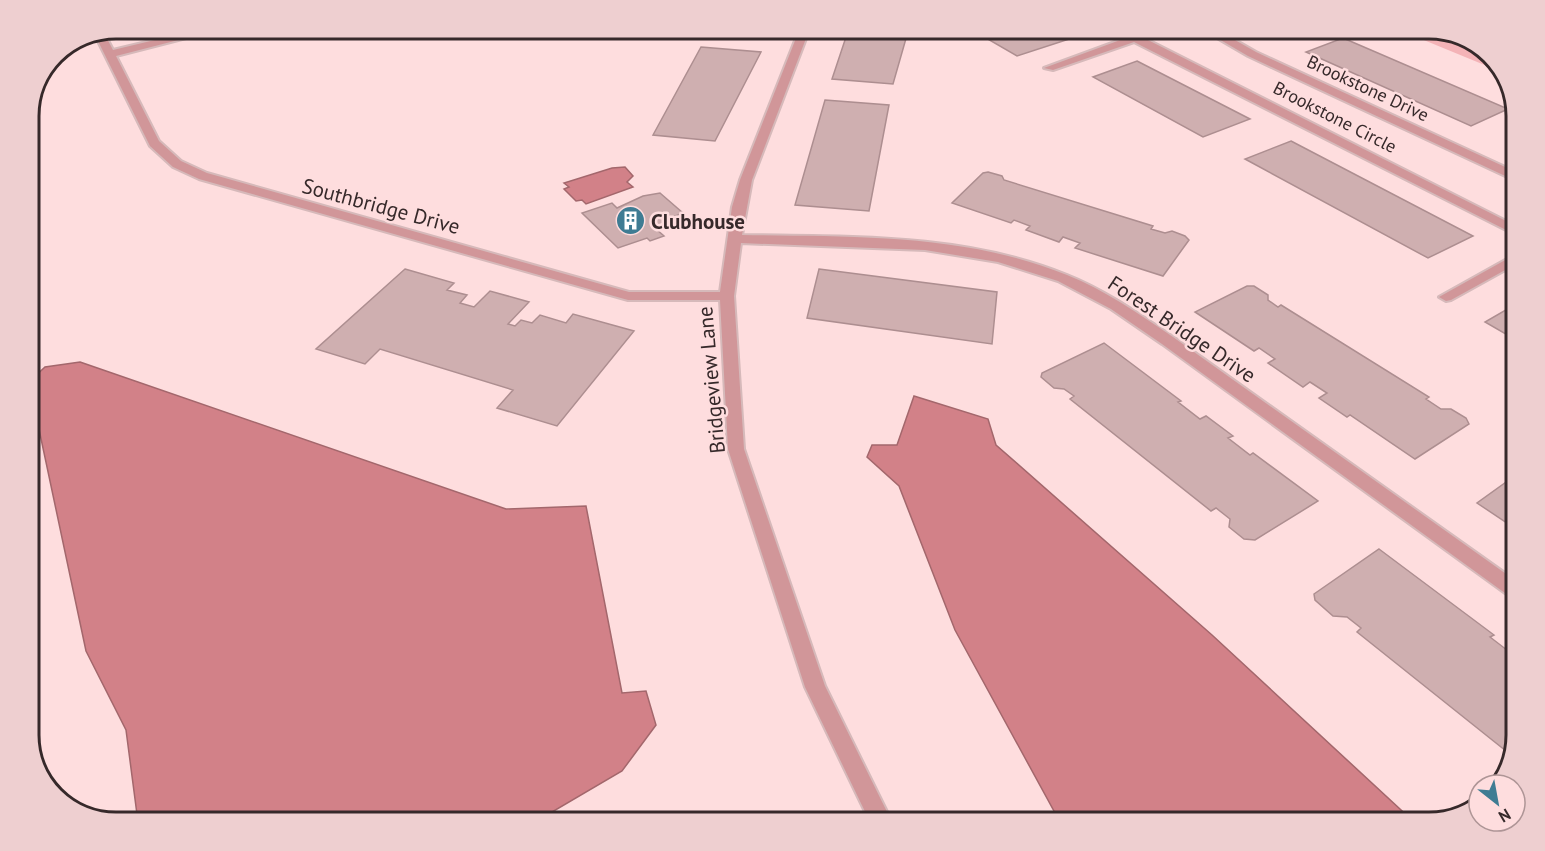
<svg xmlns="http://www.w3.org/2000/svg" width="1545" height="851" font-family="'PT Sans',sans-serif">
<rect width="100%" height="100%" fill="#feddde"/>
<path fill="#f4b3b7" d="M 1397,29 L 1429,29 L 1472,40 L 1502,68 L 1504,73 Z"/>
<path fill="#d28188" stroke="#a3676c" stroke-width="1.5" d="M 625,167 L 633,176 L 627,182 L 633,187 L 586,204 L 582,200 L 576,201 L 564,189 L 569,187 L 564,183 L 612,168 Z
M 80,362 L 506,509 L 586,506 L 622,693 L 646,691 L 656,725 L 622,771 L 535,822 L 138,822 L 126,730 L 86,651 L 29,382 L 45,367 Z
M 914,396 L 988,419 L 996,445 L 1212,635 L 1414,822 L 1060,822 L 955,630 L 899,486 L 867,457 L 872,445 L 897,445 Z"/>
<path fill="#cfafb0" stroke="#ad8e90" stroke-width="1.5" d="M 849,28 L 909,28 L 893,84 L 832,79 Z
M 999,28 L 1103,28 L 1017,56 L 979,34 Z
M 1343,38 L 1508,109 L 1471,126 L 1306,52 Z
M 701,47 L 761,52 L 715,141 L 653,135 Z
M 1137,61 L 1250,119 L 1203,137 L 1093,77 Z
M 825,100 L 889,105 L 869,211 L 795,205 Z
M 1291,141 L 1473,236 L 1428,258 L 1245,159 Z
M 988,172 L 1002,176 L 1004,180 L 1153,226 L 1151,229 L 1165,233 L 1172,231 L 1185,236 L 1189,240 L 1163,276 L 1075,248 L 1080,243 L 1063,237 L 1059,242 L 1026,230 L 1030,226 L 1014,220 L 1011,223 L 952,203 L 983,173 Z
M 660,193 L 683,213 L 668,219 L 672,223 L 656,229 L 664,236 L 650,241 L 647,238 L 618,248 L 582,213 L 612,203 L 617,208 L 643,196 Z
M 405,269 L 454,283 L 447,290 L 467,295 L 460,303 L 474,307 L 490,291 L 529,302 L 508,324 L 515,326 L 521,320 L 532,323 L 540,315 L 566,323 L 573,314 L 634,331 L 557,426 L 497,408 L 513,390 L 380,349 L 365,364 L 316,349 Z
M 819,269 L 997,292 L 992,344 L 807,318 Z
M 1247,286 L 1254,286 L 1268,295 L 1268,300 L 1278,307 L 1281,305 L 1429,397 L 1426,399 L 1441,409 L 1451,409 L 1466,418 L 1469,424 L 1415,459 L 1350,415 L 1347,417 L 1319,398 L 1327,393 L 1310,382 L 1303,387 L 1268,363 L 1275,359 L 1259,348 L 1254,351 L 1195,312 Z
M 1516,304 L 1516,340 L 1485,322 Z
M 1104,343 L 1181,401 L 1178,402 L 1200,419 L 1206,416 L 1233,436 L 1228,438 L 1250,455 L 1253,453 L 1318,501 L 1255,540 L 1244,539 L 1229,527 L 1230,519 L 1216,508 L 1211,511 L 1070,399 L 1074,396 L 1064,389 L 1054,388 L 1041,377 L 1042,373 Z
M 1516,475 L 1516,529 L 1477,503 Z
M 1379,549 L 1494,635 L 1490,637 L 1516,657 L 1516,735 L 1511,755 L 1357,632 L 1361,628 L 1347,617 L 1333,616 L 1315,600 L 1314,594 Z"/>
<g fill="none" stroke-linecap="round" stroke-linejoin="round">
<defs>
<path id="minor" d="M 205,28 L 225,28 L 116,56 L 159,141 L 181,161 L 207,173 L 629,292 L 720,292 L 732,207 L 740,180 L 800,28 L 810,28 L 752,180 L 742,235 C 850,237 964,233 1067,275 C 1105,290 1139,314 1173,337 L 1516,581 L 1516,598 L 1509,596 L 1162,344 L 1111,309 L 1058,281 L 998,262 L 925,250 L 741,243 L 734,296 L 744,449 L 825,686 L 892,822 L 870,822 L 805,687 L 728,449 L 720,300 L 628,300 L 199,179 L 173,167 L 150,146 L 96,37 L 104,33 L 113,50 Z
M 1153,28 L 1169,28 L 1144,38 L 1516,226 L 1516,235 L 1134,42 L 1053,70 L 1044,68 Z
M 1200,28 L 1214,28 L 1256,52 L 1516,172 L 1516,181 L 1248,56 Z
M 1516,254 L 1516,264 L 1451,300 L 1446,301 L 1439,297 Z"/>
</defs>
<use href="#minor" stroke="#d6b9ba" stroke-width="4"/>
<use href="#minor" fill="#d19699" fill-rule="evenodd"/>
</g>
<defs>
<symbol id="building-disc" viewBox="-11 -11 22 22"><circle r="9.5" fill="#3f7c93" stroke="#feddde"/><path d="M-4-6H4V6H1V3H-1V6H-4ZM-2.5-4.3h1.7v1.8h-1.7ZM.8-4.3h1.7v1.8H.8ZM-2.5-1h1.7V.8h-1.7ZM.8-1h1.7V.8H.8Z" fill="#fff"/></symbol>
</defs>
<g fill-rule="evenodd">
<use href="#building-disc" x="614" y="204" width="33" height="33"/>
</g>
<g text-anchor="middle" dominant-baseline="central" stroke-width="5" stroke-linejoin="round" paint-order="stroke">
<g font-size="18" fill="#36292a" stroke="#feddde">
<text transform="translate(1368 88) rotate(25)">Brookstone Drive</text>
<text transform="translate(1335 117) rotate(27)">Brookstone Circle</text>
</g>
<g font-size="21" fill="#36292a" stroke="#feddde">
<text transform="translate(381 206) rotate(15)">Southbridge Drive</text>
<text transform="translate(1182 329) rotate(34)">Forest Bridge Drive</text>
<text transform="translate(711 380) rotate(-95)">Bridgeview Lane</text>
</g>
<g font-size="21" font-weight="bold" fill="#36292a" stroke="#feddde" text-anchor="start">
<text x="651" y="221">Clubhouse</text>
</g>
</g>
<path d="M0 0H1545V851H0ZM116 39H1429A77 77 0 0 1 1506 116V735A77 77 0 0 1 1429 812H116A77 77 0 0 1 39 735V116A77 77 0 0 1 116 39Z" fill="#eecfd0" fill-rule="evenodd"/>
<path fill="none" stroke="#36292a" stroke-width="3" d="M116 39H1429A77 77 0 0 1 1506 116V735A77 77 0 0 1 1429 812H116A77 77 0 0 1 39 735V116A77 77 0 0 1 116 39Z"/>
<g transform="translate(1497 803) rotate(149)"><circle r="28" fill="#feddde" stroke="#ae9596" stroke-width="1.5"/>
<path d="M0-4.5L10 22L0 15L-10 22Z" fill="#3f7c93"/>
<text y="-9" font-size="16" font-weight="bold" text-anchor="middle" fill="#36292a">N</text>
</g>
</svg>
